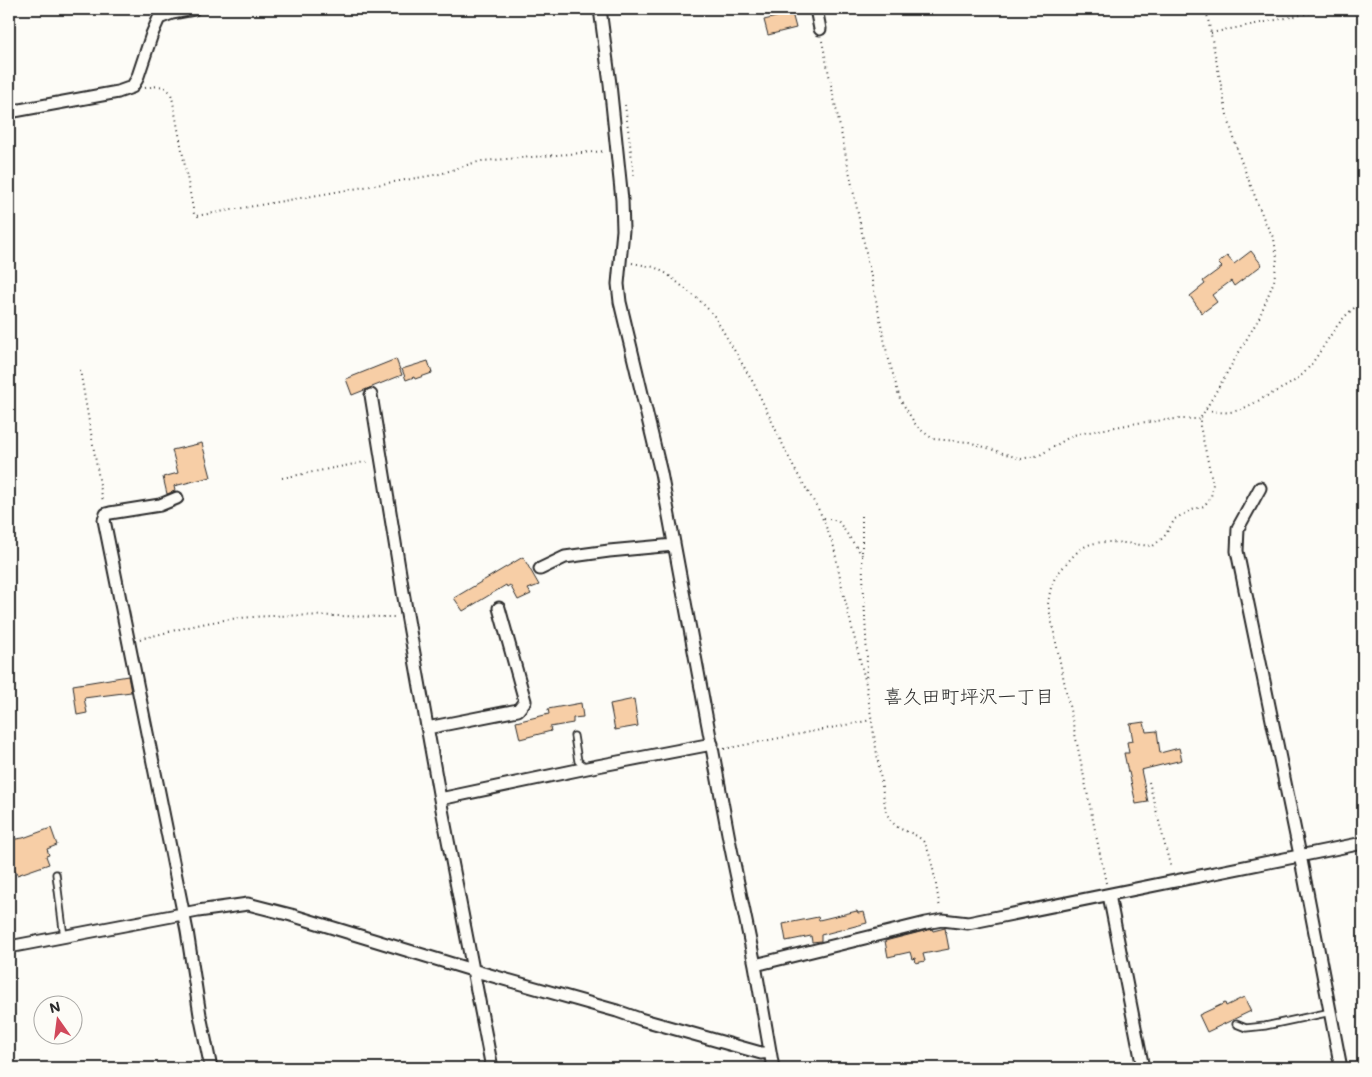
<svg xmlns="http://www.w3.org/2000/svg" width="1372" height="1077" font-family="Mali,'Klee One',sans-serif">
<rect width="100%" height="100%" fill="#fdfcf7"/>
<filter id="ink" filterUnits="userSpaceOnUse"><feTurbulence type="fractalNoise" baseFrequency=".02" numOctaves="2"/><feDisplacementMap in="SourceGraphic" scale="10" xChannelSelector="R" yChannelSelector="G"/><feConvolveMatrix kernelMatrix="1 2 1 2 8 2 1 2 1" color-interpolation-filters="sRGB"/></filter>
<g filter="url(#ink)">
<path fill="#f7cea6" stroke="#2b2b2b" d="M 792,13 L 796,28 L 768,35 L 764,20 Z
M 1251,251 L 1262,265 L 1234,286 L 1231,281 L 1212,295 L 1217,302 L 1202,313 L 1190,296 L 1205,284 L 1203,281 L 1222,267 L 1218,263 L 1227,256 L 1234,264 Z
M 396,359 L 402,375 L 352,395 L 346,379 Z
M 428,361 L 432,373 L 415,379 L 414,377 L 406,380 L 402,369 Z
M 202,443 L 211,477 L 174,486 L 175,491 L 167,494 L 163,477 L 178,473 L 172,450 Z
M 523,557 L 539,585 L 528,589 L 531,594 L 518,600 L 510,585 L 507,587 L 506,585 L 463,611 L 454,598 Z
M 128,676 L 131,692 L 84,698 L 87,713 L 77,715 L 73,685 Z
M 634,699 L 638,726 L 615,730 L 610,704 Z
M 581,703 L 583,717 L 573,718 L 573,723 L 550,727 L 551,731 L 520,739 L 516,722 L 549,714 L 548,709 Z
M 1144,722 L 1146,732 L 1157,731 L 1160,753 L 1179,748 L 1182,760 L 1141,770 L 1148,802 L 1136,804 L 1129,772 L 1128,772 L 1124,753 L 1129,753 L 1127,742 L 1133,741 L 1130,724 Z
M 51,828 L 57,845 L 47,849 L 49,855 L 46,856 L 49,864 L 17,875 L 16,871 L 9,874 L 9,840 L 23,838 Z
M 857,911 L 858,913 L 864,912 L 867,923 L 821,935 L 821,941 L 812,942 L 811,936 L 786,941 L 783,924 L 818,917 L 819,920 Z
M 945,928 L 949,949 L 923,954 L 925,961 L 916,963 L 915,958 L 912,959 L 910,952 L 888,957 L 885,941 L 928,930 L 932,929 L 933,931 Z
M 1244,997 L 1251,1011 L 1207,1032 L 1199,1015 L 1225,1003 L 1226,1006 Z"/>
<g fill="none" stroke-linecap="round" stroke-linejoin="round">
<defs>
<path id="lane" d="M 574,736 L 578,761 L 587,768
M 56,874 L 64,937
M 1236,1024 L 1246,1028 L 1265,1026 L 1331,1012"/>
<path id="street" d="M 600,9 L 610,84 L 622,200 L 623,230 L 618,284 L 620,302 L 661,473 L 729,839 L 755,965 L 773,1068
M 816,9 L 820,29
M 9,112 L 118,92 L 132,87 L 137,79 L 152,34 L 159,18 L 172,13 L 194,9
M 371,395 L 403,592 L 440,799 L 492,1068
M 1260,488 L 1238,528 L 1237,551 L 1300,855 L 1341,1068
M 177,498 L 160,505 L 110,513 L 106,514 L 104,520 L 187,931 L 200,1015 L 211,1068
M 540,569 L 565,557 L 609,551 L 674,545
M 427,728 L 518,710 L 525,701 L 499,608
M 440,799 L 587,768 L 712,744
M 1109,895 L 1143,1068
M 9,947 L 198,911 L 248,904 L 291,915 L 472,970 L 617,1011 L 640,1019 L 761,1053 L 770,1052
M 755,965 L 926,923 L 942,920 L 968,923 L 1363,843"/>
</defs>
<use href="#lane" stroke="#2b2b2b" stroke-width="9"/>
<use href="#street" stroke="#2b2b2b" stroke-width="15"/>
<path stroke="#2b2b2b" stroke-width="2" stroke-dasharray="1 4" stroke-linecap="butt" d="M 1211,33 L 1330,9
M 822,41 L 887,353 L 900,399 L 917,427 L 933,439 L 969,442 L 1021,459 L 1040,455 L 1073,435 L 1137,423 L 1175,419 L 1199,419
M 145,88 C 157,86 167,83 172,97 L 194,214 L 196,216 L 440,174 L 470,164 L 482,161 L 606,151
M 625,105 L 634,175
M 632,263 L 654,267 L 667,274 L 699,300 L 713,314 L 754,384 L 794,468 L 820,512 L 834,547 L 843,592 L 866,684 L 886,812 C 897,835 907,827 922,840 C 932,849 937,894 940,908
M 80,370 L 103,502
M 1206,409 C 1233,419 1249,405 1271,394 C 1283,388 1295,382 1304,373 C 1325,350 1335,318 1363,302
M 282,478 L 370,461
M 862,516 L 862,555 L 867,657 L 866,681
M 824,518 L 838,521 L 862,555
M 140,639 C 173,631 207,621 241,618 C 292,613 344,617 395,617
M 724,749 L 871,720
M 1149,782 L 1171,869
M 1106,883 L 1048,604 C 1051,584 1052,579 1067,563 C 1073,556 1081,547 1091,544 C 1109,539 1134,545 1153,546 L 1164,537 L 1175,519 L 1189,511 L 1204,506 L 1211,497 L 1213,484 L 1200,426 L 1200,419 L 1259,318 L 1274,281 L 1277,258 L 1274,239 L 1265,222 L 1240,158 L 1227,115 L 1206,9"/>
<use href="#lane" stroke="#fdfcf7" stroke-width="5.5"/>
<use href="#street" stroke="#fdfcf7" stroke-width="11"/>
</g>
</g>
<g text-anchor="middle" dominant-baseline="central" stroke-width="4" stroke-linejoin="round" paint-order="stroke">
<g font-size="19" fill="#2b2b2b" stroke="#fdfcf7">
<text x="969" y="695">喜久田町坪沢一丁目</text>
</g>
</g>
<rect width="1372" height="1077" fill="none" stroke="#fdfcf7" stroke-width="30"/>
<rect x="15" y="15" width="1342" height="1047" fill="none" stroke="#2b2b2b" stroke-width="2" filter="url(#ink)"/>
<g transform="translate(58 1020) rotate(346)"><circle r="24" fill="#fdfcf7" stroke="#a9a8a5"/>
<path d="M0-4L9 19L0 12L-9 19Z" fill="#d1495b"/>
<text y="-8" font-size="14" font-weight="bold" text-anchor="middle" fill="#2b2b2b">N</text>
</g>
</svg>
